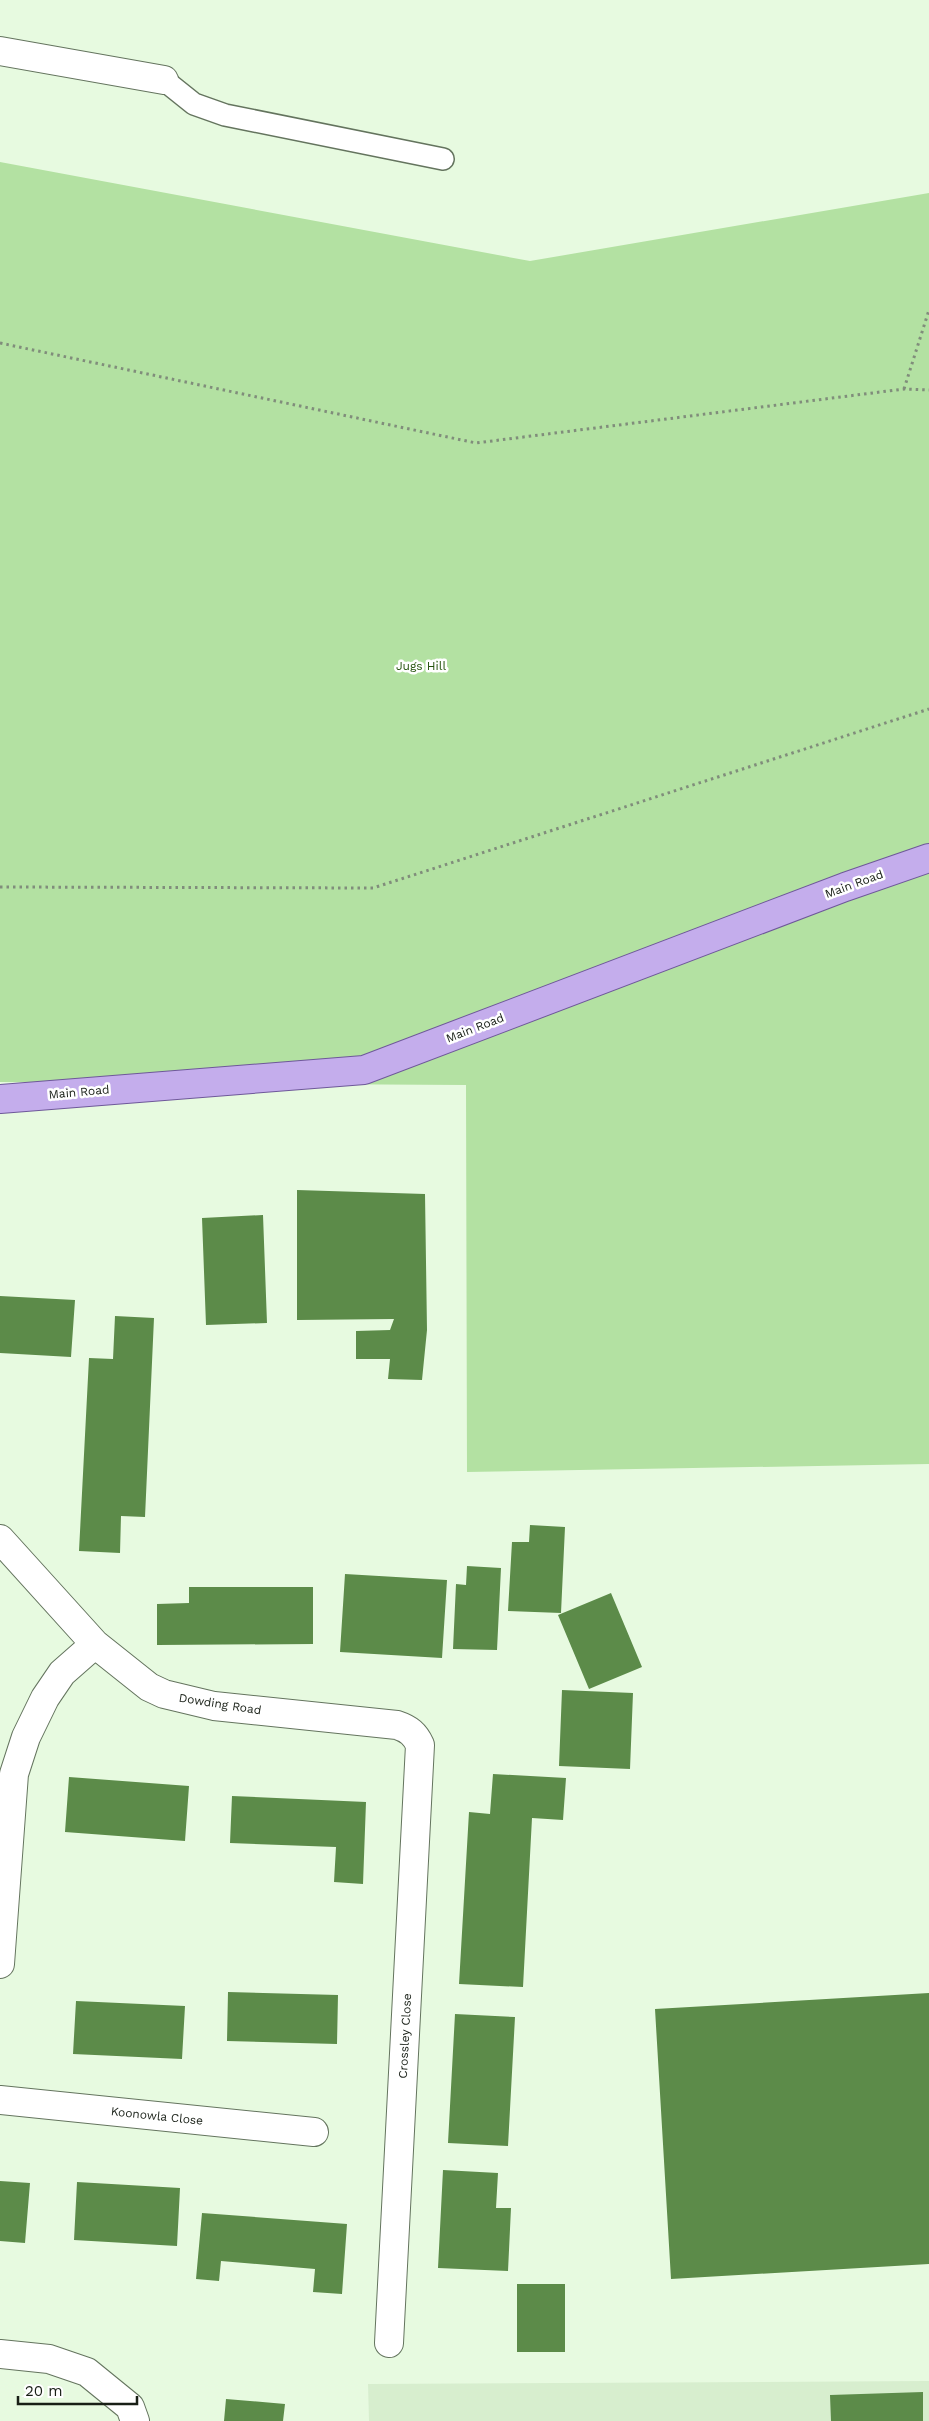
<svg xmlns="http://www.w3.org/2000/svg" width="929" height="2421" font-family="'Work Sans',sans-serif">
<rect width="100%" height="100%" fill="#e7fae0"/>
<path fill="#d7eece" d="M 929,2381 L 929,2421 L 369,2421 L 368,2384 Z"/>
<path fill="#b3e1a2" d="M 0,162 L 530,261 L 929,193 L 929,1464 L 467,1472 L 466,1085 L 0,1082 Z"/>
<path fill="#5c8b49" d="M 297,1190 L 425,1194 L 427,1330 L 422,1380 L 388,1379 L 390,1359 L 356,1359 L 356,1331 L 390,1330 L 394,1319 L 297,1320 Z
M 263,1215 L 267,1323 L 206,1325 L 202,1218 Z
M 0,1296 L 75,1300 L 71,1357 L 0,1353 Z
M 115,1316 L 154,1318 L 145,1517 L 121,1516 L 120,1553 L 79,1551 L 89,1358 L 113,1359 Z
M 530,1525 L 565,1527 L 561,1613 L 508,1611 L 512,1542 L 529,1542 Z
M 467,1566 L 501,1568 L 497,1650 L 453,1649 L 456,1584 L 466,1585 Z
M 345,1574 L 447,1580 L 442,1658 L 340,1652 Z
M 189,1587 L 313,1587 L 313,1644 L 157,1645 L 157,1604 L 189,1603 Z
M 611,1593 L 642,1667 L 589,1689 L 558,1615 Z
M 562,1690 L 633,1693 L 630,1769 L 559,1766 Z
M 493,1774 L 566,1778 L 563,1820 L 532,1818 L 523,1987 L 459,1984 L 469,1812 L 490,1814 Z
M 69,1777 L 189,1786 L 185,1841 L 65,1832 Z
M 232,1796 L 366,1802 L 363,1884 L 334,1882 L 336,1847 L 230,1843 Z
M 228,1992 L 338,1995 L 337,2044 L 227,2041 Z
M 929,1993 L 929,2264 L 671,2279 L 655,2009 Z
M 76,2001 L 185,2006 L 182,2059 L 73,2054 Z
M 455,2014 L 515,2017 L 508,2146 L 448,2143 Z
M 443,2170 L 498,2173 L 496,2208 L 511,2208 L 508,2271 L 438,2268 Z
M 0,2181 L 30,2183 L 25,2243 L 0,2241 Z
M 77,2182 L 180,2188 L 177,2246 L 74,2240 Z
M 202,2213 L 347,2224 L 342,2294 L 313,2292 L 315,2269 L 221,2261 L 219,2281 L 196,2279 Z
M 517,2284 L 565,2284 L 565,2352 L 517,2352 Z
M 923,2392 L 923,2421 L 831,2421 L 830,2395 Z
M 226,2399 L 285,2404 L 283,2421 L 224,2421 Z"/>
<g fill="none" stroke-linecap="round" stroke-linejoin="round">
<defs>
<path id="service" d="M 164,80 L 194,104 L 225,115 L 443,159"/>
<path id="minor" d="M 0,51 L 164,80
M 0,1539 L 95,1644 L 149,1687 L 164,1694 L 214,1706 L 397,1725 C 409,1729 415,1734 420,1745 L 389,2343
M 0,1964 L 14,1774 L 26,1737 L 45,1698 L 62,1673 L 95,1644
M 0,2100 L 314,2132
M 0,2354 L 49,2359 L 87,2372 L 130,2407 L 135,2421"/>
<path id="primary" d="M 0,1099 L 364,1070 L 845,887 L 929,858"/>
</defs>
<use href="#service" stroke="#64745e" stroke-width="24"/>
<use href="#minor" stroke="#64745e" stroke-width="30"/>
<use href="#primary" stroke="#6e5899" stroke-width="30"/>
<path stroke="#808d7b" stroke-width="3" stroke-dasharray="2.5 4" stroke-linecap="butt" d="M 0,343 L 476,443 L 904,389 L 929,390
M 904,389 L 929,310
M 0,887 L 373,888 L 929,709"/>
<use href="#service" stroke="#fff" stroke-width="21"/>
<use href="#minor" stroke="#fff" stroke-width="28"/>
<use href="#primary" stroke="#c4adec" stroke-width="28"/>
</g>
<g text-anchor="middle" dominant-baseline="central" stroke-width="5" stroke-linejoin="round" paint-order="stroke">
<g font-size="12" fill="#24520c" stroke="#fff">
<text x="421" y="666">Jugs Hill</text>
</g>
<g font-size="12" fill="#181f16" stroke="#fff">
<text transform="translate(854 884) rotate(-20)">Main Road</text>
<text transform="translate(475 1028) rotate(-21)">Main Road</text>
<text transform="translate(79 1092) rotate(-5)">Main Road</text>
<text transform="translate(220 1704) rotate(9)">Dowding Road</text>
<text transform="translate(405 2036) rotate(-87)">Crossley Close</text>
<text transform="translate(157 2116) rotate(6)">Koonowla Close</text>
</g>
</g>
<path d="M18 2396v8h119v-8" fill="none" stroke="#181f16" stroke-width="2.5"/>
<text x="25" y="2396" font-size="15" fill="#181f16" stroke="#ffffff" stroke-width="4" paint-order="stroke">20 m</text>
</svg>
